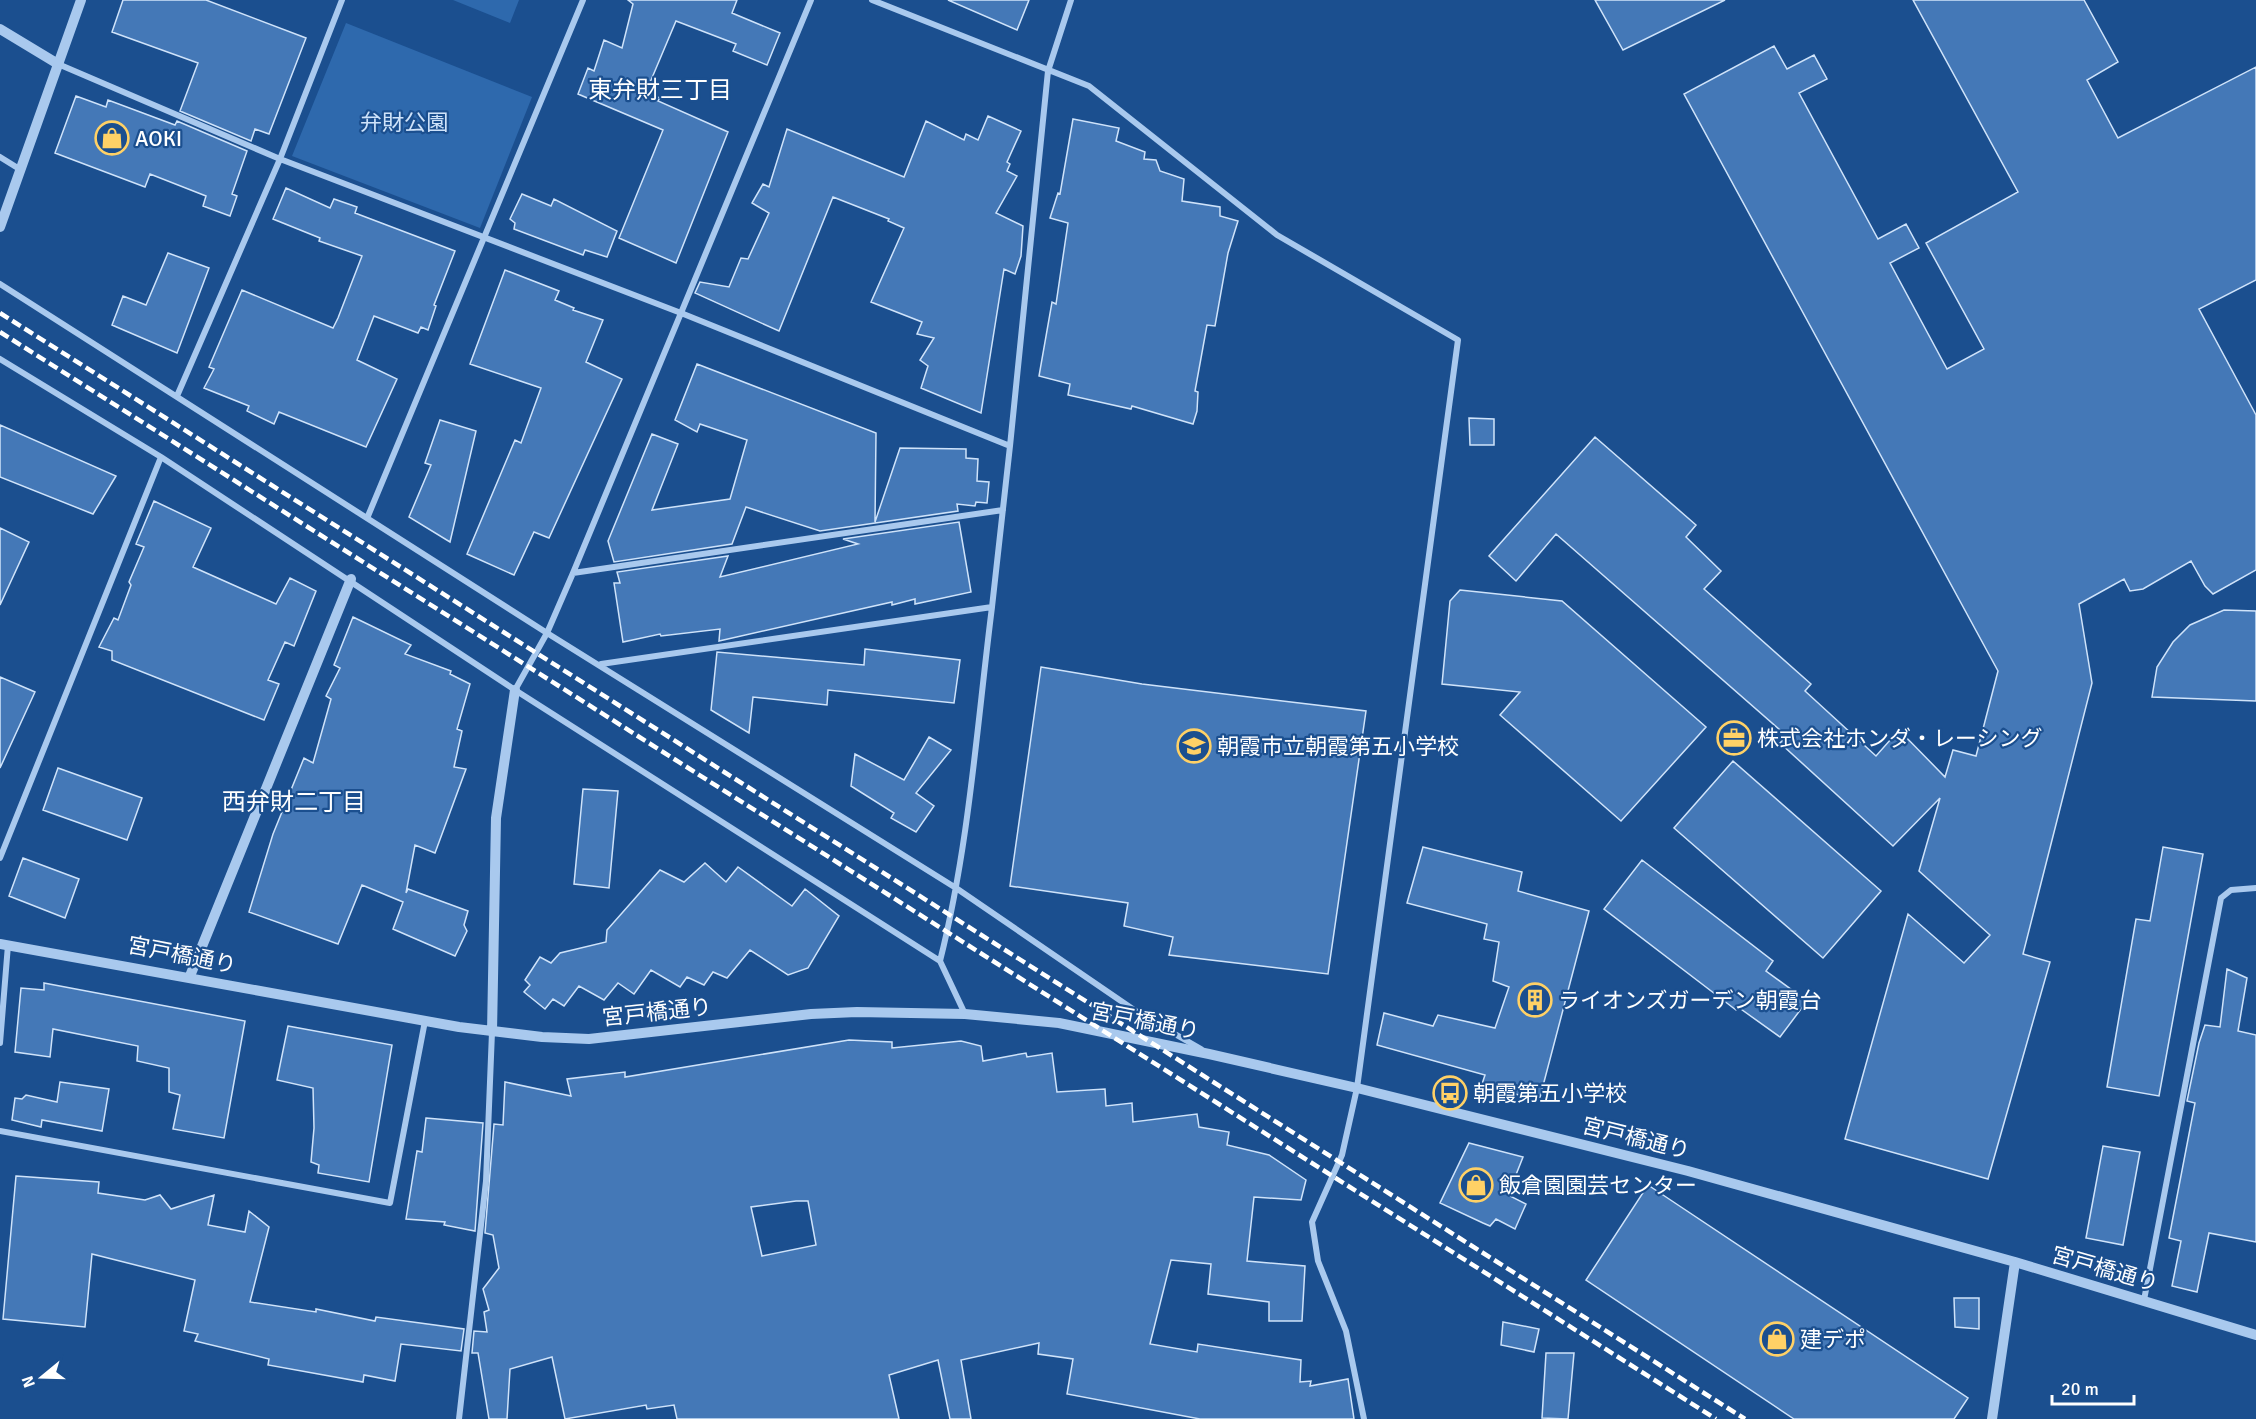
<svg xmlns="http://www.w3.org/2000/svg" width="2256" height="1419" font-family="Signika,'Noto Sans JP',sans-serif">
<rect width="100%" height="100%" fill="#1b4f8f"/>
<path fill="#2e69ad" d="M 453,0 L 519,0 L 510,23 Z
M 346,23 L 532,97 L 480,228 L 292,156 Z"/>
<path fill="#4478b7" stroke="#cfe3fa" stroke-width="1.5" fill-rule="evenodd" d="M 123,0 L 206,0 L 306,38 L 269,134 L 255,129 L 251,141 L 180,111 L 198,63 L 112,32 Z
M 628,0 L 737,0 L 732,13 L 780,33 L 767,65 L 733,51 L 736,44 L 676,21 L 646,92 L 660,98 L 658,101 L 728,132 L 676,263 L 619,238 L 663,130 L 578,94 L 588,68 L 594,71 L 604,40 L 622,48 L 633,4 Z
M 948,0 L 1029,0 L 1017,30 Z
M 1595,0 L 1725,0 L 1623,50 Z
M 1913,0 L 2084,0 L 2118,62 L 2087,80 L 2118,138 L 2256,67 L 2256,280 L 2199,309 L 2256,415 L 2256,570 L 2213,594 L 2205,586 L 2191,561 L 2143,589 L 2130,591 L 2124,579 L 2079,604 L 2092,683 L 2023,954 L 2050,962 L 1988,1179 L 1845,1139 L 1908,914 L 1964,963 L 1990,935 L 1919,871 L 1940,798 L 1893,846 L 1780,743 L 1787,736 L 1556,534 L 1516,581 L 1489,556 L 1595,437 L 1696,525 L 1686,537 L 1721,571 L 1704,589 L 1811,684 L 1805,691 L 1876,756 L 1899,730 L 1945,777 L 1953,750 L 1976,756 L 1998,671 L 1684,94 L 1774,46 L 1787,69 L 1814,55 L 1827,79 L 1799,93 L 1878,239 L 1906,224 L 1919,248 L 1890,263 L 1947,369 L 1984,349 L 1926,243 L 2018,192 Z
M 76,96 L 106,107 L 108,100 L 175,125 L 177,121 L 247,151 L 232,194 L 237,196 L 230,216 L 203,206 L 206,196 L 150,174 L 145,187 L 55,153 Z
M 988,116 L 1021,131 L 1007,162 L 1010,164 L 1007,171 L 1017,176 L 996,213 L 1023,226 L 1021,256 L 1015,274 L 1004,269 L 981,413 L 921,388 L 928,366 L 920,360 L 934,338 L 917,334 L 922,322 L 871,302 L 904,228 L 888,221 L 889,219 L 833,197 L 779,331 L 695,293 L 700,282 L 729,287 L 741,258 L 748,259 L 769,213 L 752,203 L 763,184 L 769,187 L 787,129 L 904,177 L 926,121 L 964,140 L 966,134 L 978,140 Z
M 1073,119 L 1119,128 L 1116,141 L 1145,152 L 1144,159 L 1156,160 L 1160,171 L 1184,179 L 1182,201 L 1220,207 L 1220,216 L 1238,221 L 1228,253 L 1215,326 L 1207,325 L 1195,391 L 1198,392 L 1197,411 L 1193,424 L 1132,406 L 1131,409 L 1068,395 L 1070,384 L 1039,376 L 1052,302 L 1056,304 L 1068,223 L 1050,218 L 1058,193 L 1060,194 Z
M 286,188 L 330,208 L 334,199 L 357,207 L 355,213 L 455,251 L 434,305 L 436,306 L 428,330 L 421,327 L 418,333 L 374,316 L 357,360 L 397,379 L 366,447 L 279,412 L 274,424 L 247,411 L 249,406 L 204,388 L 214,369 L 209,367 L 242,290 L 333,328 L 338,318 L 362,256 L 319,241 L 320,238 L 273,219 Z
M 522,194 L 551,206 L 554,199 L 617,231 L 607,257 L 585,250 L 583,255 L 514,229 L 515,223 L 510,219 Z
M 168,253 L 209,268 L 177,353 L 112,325 L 123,296 L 146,305 Z
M 505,270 L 559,291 L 555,300 L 574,308 L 573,310 L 603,320 L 586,362 L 622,379 L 549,538 L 534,532 L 514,575 L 467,554 L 515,440 L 521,443 L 541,388 L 470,364 Z
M 697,364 L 876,433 L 875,522 L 900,448 L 966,449 L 966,458 L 978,459 L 977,481 L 989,482 L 987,503 L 976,502 L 975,506 L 957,504 L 958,511 L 820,531 L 746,507 L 732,544 L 614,562 L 608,541 L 652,434 L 678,444 L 652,510 L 730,499 L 747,440 L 700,424 L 697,432 L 675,420 Z
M 1469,418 L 1494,419 L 1494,445 L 1470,445 Z
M 440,420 L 476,431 L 450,542 L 409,517 L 431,465 L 425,463 Z
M 0,425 L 116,476 L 93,514 L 0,477 Z
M 154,501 L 211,528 L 193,567 L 276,604 L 290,578 L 316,591 L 294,646 L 285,642 L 268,680 L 279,684 L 264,720 L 112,660 L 112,651 L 99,647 L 114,618 L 118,620 L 131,585 L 129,582 L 144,547 L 136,544 Z
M 959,522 L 971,592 L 915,604 L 915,599 L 892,605 L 892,602 L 719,641 L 720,629 L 661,636 L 660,634 L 623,642 L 614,583 L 620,583 L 617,572 L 728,556 L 720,577 L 858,544 L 843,539 Z
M 0,528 L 29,542 L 0,605 Z
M 1460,590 L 1562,601 L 1706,727 L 1621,821 L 1500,715 L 1520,692 L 1442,684 L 1450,601 Z
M 2224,610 L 2256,611 L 2256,701 L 2152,697 L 2157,667 L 2173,642 L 2190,625 Z
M 353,617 L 411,645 L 405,654 L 451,671 L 450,674 L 470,684 L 457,729 L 462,731 L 454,767 L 466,769 L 435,853 L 415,845 L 406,893 L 408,889 L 468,911 L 464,925 L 467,931 L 455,956 L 393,929 L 403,902 L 362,885 L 338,944 L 249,912 L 273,834 L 304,758 L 313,763 L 331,699 L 326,696 L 340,668 L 334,665 Z
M 865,649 L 960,660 L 954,703 L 828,690 L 827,705 L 753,697 L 749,733 L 711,710 L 717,652 L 864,665 Z
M 1041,667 L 1142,684 L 1366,711 L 1328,974 L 1169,955 L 1173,937 L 1124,926 L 1128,903 L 1010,886 Z
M 0,677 L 35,692 L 0,768 Z
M 929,737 L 951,750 L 916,793 L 934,806 L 916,832 L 891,818 L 894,813 L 851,786 L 855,754 L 904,780 Z
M 1733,761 L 1881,891 L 1823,958 L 1674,828 Z
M 58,768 L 142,798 L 127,840 L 43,810 Z
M 583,789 L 618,791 L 609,888 L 574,884 Z
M 1423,847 L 1522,872 L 1518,891 L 1589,911 L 1539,1101 L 1482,1084 L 1485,1075 L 1377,1045 L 1384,1013 L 1433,1026 L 1438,1015 L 1495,1028 L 1509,987 L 1493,981 L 1499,942 L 1484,939 L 1487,924 L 1407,903 Z
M 2163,847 L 2203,854 L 2159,1096 L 2107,1087 L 2136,919 L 2150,921 Z
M 23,858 L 79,879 L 65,918 L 9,896 Z
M 1642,860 L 1773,961 L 1766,971 L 1807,1001 L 1780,1037 L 1738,1007 L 1736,1010 L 1604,909 Z
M 705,863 L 726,882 L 738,867 L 792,906 L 805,889 L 839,916 L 808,968 L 788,975 L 750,950 L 727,978 L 713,972 L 704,985 L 687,977 L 680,987 L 651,970 L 634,994 L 618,983 L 604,1000 L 579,986 L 564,1006 L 553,999 L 545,1009 L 524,992 L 530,985 L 525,980 L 540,957 L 551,963 L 560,953 L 606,942 L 607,930 L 660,870 L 684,882 Z
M 2227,969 L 2247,978 L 2238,1031 L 2256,1035 L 2256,1242 L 2209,1233 L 2197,1292 L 2172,1286 L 2181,1241 L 2169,1238 L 2195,1103 L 2187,1101 L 2199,1043 L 2205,1025 L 2220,1027 Z
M 44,983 L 245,1021 L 224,1138 L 173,1129 L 180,1095 L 169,1092 L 169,1068 L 137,1061 L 138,1046 L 53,1029 L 50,1057 L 15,1052 L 21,988 L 44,990 Z
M 288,1026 L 392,1045 L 369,1182 L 318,1173 L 319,1165 L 311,1162 L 314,1128 L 313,1088 L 277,1080 Z
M 849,1040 L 892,1042 L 892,1048 L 961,1041 L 981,1046 L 983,1061 L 1026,1053 L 1027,1057 L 1052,1053 L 1057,1092 L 1105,1089 L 1106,1106 L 1132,1103 L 1133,1122 L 1197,1114 L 1199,1127 L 1229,1132 L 1227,1145 L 1269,1155 L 1306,1180 L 1301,1200 L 1254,1197 L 1247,1261 L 1305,1266 L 1302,1321 L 1269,1321 L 1269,1302 L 1208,1294 L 1211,1264 L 1171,1260 L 1150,1344 L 1197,1352 L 1198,1344 L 1301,1360 L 1300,1382 L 1311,1381 L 1310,1386 L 1348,1379 L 1354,1419 L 1200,1419 L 1067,1394 L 1073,1359 L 1038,1354 L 1039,1343 L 961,1360 L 971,1419 L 950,1419 L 938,1360 L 889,1375 L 899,1419 L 677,1419 L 674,1405 L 647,1409 L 646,1405 L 565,1419 L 552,1357 L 510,1369 L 507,1419 L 489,1419 L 478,1353 L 472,1353 L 474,1331 L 487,1332 L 484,1312 L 489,1310 L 483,1289 L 499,1268 L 493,1235 L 485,1233 L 494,1124 L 503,1125 L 505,1082 L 571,1096 L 567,1079 L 625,1072 L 625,1077 ZM 796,1201 L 808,1201 L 816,1245 L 762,1256 L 751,1207 Z
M 60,1082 L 109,1089 L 102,1131 L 42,1120 L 41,1127 L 12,1120 L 15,1098 L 22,1099 L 26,1095 L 57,1102 Z
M 426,1118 L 483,1123 L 475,1231 L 444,1225 L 445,1222 L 406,1219 L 417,1151 L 422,1152 Z
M 1469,1143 L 1523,1157 L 1508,1195 L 1526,1204 L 1515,1229 L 1496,1219 L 1490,1226 L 1483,1223 L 1440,1203 Z
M 2103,1146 L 2140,1152 L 2123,1245 L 2086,1238 Z
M 16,1176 L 99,1182 L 98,1193 L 145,1200 L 160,1195 L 171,1209 L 214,1195 L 208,1225 L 245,1232 L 249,1211 L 269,1227 L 250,1302 L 316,1312 L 316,1309 L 375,1321 L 376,1317 L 464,1329 L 461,1351 L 401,1344 L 395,1381 L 364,1375 L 363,1382 L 268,1365 L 269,1359 L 195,1341 L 198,1334 L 184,1331 L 195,1280 L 92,1254 L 85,1327 L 3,1319 Z
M 1648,1185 L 1968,1398 L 1954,1419 L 1794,1419 L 1586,1280 Z
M 1954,1298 L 1979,1298 L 1979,1329 L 1955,1327 Z
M 1503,1322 L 1539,1329 L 1534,1352 L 1501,1345 Z
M 1546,1353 L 1574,1353 L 1568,1419 L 1542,1418 Z"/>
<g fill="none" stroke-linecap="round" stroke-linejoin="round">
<path stroke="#a9c9ee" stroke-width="6" d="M 872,0 L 1089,86 L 1277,235 L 1458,340 L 1357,1088 L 1342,1155 L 1312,1222 L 1318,1261 L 1346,1331 L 1364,1419
M 58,64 L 280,159 L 681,313 L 1010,446 L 1048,71 L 1071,0
M 0,157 L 21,170
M 0,284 L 547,633 L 956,888 L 1140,1014 L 1201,1049
M 0,359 L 161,457 L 515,690 L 940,961 L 965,1014
M 177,396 L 280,159 L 342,0
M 368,516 L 583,0
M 573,573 L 1003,510
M 601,664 L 992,607 L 1010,446
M 515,690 L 547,633 L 573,573 L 811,0
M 0,858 L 161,457
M 940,961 C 969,846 977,725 992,607
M 0,1043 L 8,945
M 0,1131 L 390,1203 L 425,1021
M 2144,1300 L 2221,898 L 2231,890 L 2256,888
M 459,1419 L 486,1181 L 492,1032"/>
<path stroke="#a9c9ee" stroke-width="10" d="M 0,29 L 58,64
M 0,227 L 81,0
M 0,944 L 459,1027 L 542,1037 L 589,1039 L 811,1014 L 857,1012 L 965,1014 L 1059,1023 L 1209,1054 L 1357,1088 L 1688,1171 L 2015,1262 L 2256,1335
M 190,976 L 351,579
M 492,1032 L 496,818 L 515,690
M 1992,1419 L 2015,1262"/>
<path stroke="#fff" stroke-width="4.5" stroke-dasharray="10 4.5" stroke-linecap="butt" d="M 0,313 L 1745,1419
M 0,332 L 1716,1419"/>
</g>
<defs>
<symbol id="shop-ring" viewBox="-11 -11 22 22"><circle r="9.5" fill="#1b4f8f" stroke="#ffd166" stroke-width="1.5"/><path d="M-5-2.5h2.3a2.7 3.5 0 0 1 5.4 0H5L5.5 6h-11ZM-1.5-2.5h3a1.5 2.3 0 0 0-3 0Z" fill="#ffd166"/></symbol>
<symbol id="office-ring" viewBox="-11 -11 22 22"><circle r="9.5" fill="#1b4f8f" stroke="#ffd166" stroke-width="1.5"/><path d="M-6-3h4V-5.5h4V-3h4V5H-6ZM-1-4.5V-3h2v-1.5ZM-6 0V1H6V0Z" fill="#ffd166"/></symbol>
<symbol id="school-ring" viewBox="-11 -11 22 22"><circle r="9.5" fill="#1b4f8f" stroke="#ffd166" stroke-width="1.5"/><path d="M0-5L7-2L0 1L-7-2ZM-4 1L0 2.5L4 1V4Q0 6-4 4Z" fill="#ffd166"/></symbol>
<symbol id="building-ring" viewBox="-11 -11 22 22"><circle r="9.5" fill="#1b4f8f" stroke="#ffd166" stroke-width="1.5"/><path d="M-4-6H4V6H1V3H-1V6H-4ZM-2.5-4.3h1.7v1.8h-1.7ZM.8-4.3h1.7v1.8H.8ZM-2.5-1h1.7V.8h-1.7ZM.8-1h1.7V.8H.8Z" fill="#ffd166"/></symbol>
<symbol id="bus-ring" viewBox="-11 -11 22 22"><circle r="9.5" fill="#1b4f8f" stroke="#ffd166" stroke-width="1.5"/><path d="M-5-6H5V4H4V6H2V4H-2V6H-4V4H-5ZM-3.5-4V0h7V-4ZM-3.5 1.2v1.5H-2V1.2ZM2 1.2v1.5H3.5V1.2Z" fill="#ffd166"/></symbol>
</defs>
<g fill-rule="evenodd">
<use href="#shop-ring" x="93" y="119" width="38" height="38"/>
<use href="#office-ring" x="1715" y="719" width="38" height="38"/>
<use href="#school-ring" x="1175" y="727" width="38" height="38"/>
<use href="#building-ring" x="1516" y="981" width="38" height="38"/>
<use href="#bus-ring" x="1431" y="1074" width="38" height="38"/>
<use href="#shop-ring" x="1457" y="1166" width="38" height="38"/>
<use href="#shop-ring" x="1758" y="1320" width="38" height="38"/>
</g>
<g text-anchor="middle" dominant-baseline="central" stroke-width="4.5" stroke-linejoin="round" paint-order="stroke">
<g font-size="22" fill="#cfe3fa" stroke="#1b4f8f">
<text x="404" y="122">弁財公園</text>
</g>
<g font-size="22" fill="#fff" stroke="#1b4f8f" text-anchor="start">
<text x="135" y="138">AOKI</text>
<text x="1757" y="738">株式会社ホンダ・レーシング</text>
<text x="1217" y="746">朝霞市立朝霞第五小学校</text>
<text x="1558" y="1000">ライオンズガーデン朝霞台</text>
<text x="1473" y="1093">朝霞第五小学校</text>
<text x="1499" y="1185">飯倉園園芸センター</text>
<text x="1800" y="1339">建デポ</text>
</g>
<g font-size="22" fill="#fff" stroke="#1b4f8f">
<text transform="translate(182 955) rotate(11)">宮戸橋通り</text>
<text transform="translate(657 1012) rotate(-6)">宮戸橋通り</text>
<text transform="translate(1145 1021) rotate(11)">宮戸橋通り</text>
<text transform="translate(1636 1138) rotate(14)">宮戸橋通り</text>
<text transform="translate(2105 1269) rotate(16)">宮戸橋通り</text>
</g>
<g font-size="24" fill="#fff" stroke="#1b4f8f">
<text x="660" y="90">東弁財三丁目</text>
<text x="294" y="802">西弁財二丁目</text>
</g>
</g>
<g transform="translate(42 1377) rotate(251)" stroke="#1b4f8f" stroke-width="4.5" paint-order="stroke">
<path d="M0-4.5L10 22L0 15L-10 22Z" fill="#ffffff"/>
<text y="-9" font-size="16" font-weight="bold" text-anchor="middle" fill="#ffffff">N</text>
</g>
<path d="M2052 1395v9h82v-9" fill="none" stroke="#ffffff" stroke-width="3"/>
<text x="2061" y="1395" font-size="18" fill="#ffffff" stroke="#1b4f8f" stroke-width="4.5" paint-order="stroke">20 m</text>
</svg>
